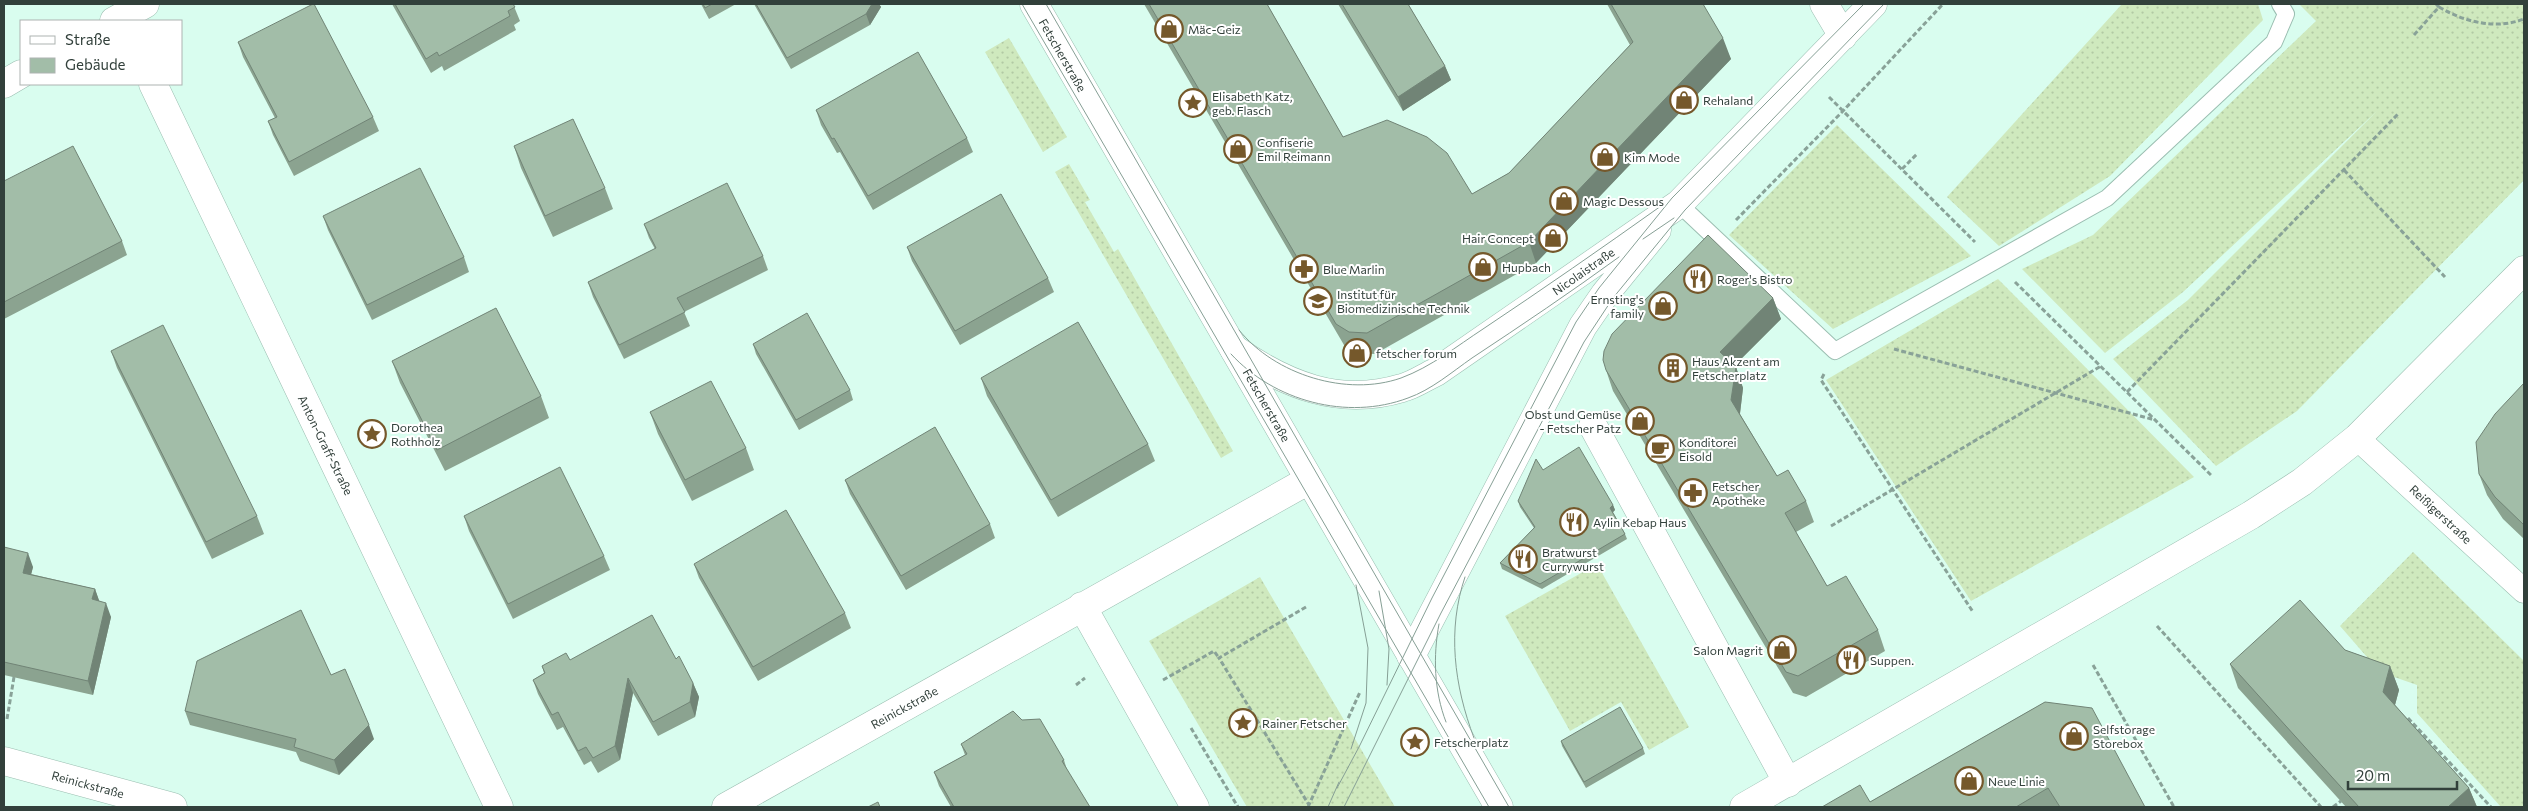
<svg xmlns="http://www.w3.org/2000/svg" width="2528" height="811" font-family="Commissioner,sans-serif">
<defs>
<pattern id="grass-dots" width="8" height="8" patternUnits="userSpaceOnUse" patternTransform="scale(1.25)"><rect width="8" height="8" fill="#cfe9be"/><path d="M2 2h.1M6 6h.1" fill="none" stroke="#b2c9a4" stroke-width="1.8" stroke-linecap="round"/></pattern>
</defs>
<rect width="100%" height="100%" fill="#d9fdef"/>
<path fill="url(#grass-dots)" d="M 2122,4 L 2258,4 L 2263,20 L 2110,176 L 1999,246 L 1947,197 Z
M 2299,4 L 2524,4 L 2524,180 L 2297,411 L 2216,466 L 2113,359 L 2188,300 L 2377,111 L 2183,292 L 2105,353 L 2022,269 L 2093,235 L 2316,21 Z
M 1009,38 L 1067,137 L 1043,152 L 985,52 Z
M 1837,125 L 1971,256 L 1833,329 L 1729,235 Z
M 1069,164 L 1090,200 L 1085,202 L 1114,252 L 1118,249 L 1233,451 L 1221,458 L 1055,172 Z
M 1998,279 L 2194,477 L 1971,601 L 1826,380 Z
M 2413,552 L 2524,661 L 2524,807 L 2501,807 L 2417,713 L 2417,685 L 2380,672 L 2340,626 Z
M 1597,564 L 1689,727 L 1649,750 L 1621,702 L 1570,731 L 1505,616 Z
M 1260,577 L 1395,807 L 1247,807 L 1149,641 Z"/>
<g fill="none" stroke-linecap="round" stroke-linejoin="round">
<defs>
<path id="service" d="M 1679,204 L 1835,351 L 2107,198 L 2274,42 L 2286,14 L 2280,4"/>
<path id="pedestrian" d="M 2357,438 L 2524,591"/>
<path id="minor" d="M 1824,4 L 1843,36
M 114,21 L 145,4
M 4,84 L 21,74
M 153,84 L 499,807
M 1234,349 C 1286,385 1339,407 1402,388 C 1414,385 1425,377 1436,372 L 1679,204 L 1873,4
M 1593,426 L 1788,783
M 1082,606 L 1195,807
M 1411,656 L 1583,326 L 1605,294 L 1657,230
M 4,761 L 173,807
M 726,807 L 1309,480"/>
<path id="secondary" d="M 1034,4 L 1499,807
M 1744,807 L 2251,515 L 2302,482 L 2357,438 L 2524,270"/>
</defs>
<use href="#service" stroke="#9bbeb1" stroke-width="18"/>
<use href="#pedestrian" stroke="#9bbeb1" stroke-width="25"/>
<use href="#minor" stroke="#9bbeb1" stroke-width="29"/>
<use href="#secondary" stroke="#9bbeb1" stroke-width="29"/>
<path stroke="#89a298" stroke-width="3" stroke-dasharray="5 2.5" stroke-linecap="butt" d="M 2439,7 C 2465,22 2495,30 2524,19
M 2414,35 L 2439,7 L 2436,4
M 1829,97 L 1975,242
M 1902,169 L 1917,154
M 2344,170 L 2445,277
M 1736,220 L 1843,111 L 1943,4
M 2015,282 L 2212,476
M 1894,349 L 2155,420
M 1824,374 L 1821,380 L 1973,612
M 2127,392 L 2399,113
M 1831,526 L 2101,366
M 1306,607 L 1219,658 L 1309,805
M 2157,626 L 2321,807
M 2093,665 L 2174,807
M 1163,680 L 1214,651 L 1219,658
M 1076,685 L 1085,678
M 2408,718 L 2491,807
M 7,719 L 14,677
M 1191,728 L 1238,807
M 1308,807 L 1360,692
M 2333,807 L 2341,801"/>
<use href="#service" stroke="#fff" stroke-width="16"/>
<use href="#pedestrian" stroke="#fff" stroke-width="24"/>
<use href="#minor" stroke="#fff" stroke-width="28"/>
<use href="#secondary" stroke="#fff" stroke-width="28"/>
<path stroke="#869f95" stroke-width="1" d="M 1022,4 L 1489,807
M 1046,4 L 1509,807
M 1643,239 L 1674,218
M 1239,330 C 1275,375 1347,397 1401,378 C 1431,367 1457,346 1483,329 C 1543,289 1602,248 1661,206
M 1231,354 C 1274,401 1347,421 1408,398 C 1431,390 1452,372 1472,358 C 1522,325 1571,292 1619,257
M 1465,577 C 1447,630 1454,685 1474,738
M 1379,591 L 1389,649 L 1387,685
M 1439,624 C 1433,656 1434,691 1446,722
M 1351,749 L 1366,703 L 1368,648 L 1356,585
M 1337,788 L 1359,747 L 1432,598 L 1576,322 L 1599,288 L 1672,198 L 1864,4
M 1328,807 L 1339,782
M 1344,807 L 1441,613 L 1584,342 L 1613,298 L 1685,210 L 1884,4"/>
</g>
<path fill="#8ba390" d="M 392,4 L 513,4 L 520,21 L 514,25 L 516,30 L 444,71 L 442,66 L 431,73 Z
M 701,4 L 736,4 L 709,19 Z
M 754,4 L 879,4 L 881,7 L 870,25 L 791,69 Z
M 1144,4 L 1267,4 L 1343,137 L 1472,194 L 1509,173 L 1630,45 L 1607,4 L 1703,4 L 1731,59 L 1536,263 L 1375,354 L 1357,353 L 1344,345 Z
M 1338,4 L 1408,4 L 1445,66 L 1451,80 L 1403,111 Z
M 238,42 L 373,117 L 379,131 L 294,176 L 273,135 L 268,121 L 275,118 L 243,57 Z
M 816,110 L 967,138 L 973,152 L 873,210 L 840,152 L 837,153 L 821,125 Z
M 514,146 L 605,188 L 613,209 L 553,237 L 521,168 Z
M 4,181 L 122,241 L 127,255 L 4,319 Z
M 323,216 L 464,257 L 469,272 L 372,320 L 328,230 Z
M 644,224 L 763,256 L 768,270 L 684,312 L 690,326 L 624,359 L 593,297 L 588,282 L 655,249 L 649,238 Z
M 907,247 L 1048,278 L 1054,292 L 960,345 L 912,261 Z
M 1773,298 L 1781,319 L 1734,366 L 1736,367 L 1743,388 L 1740,414 L 1777,476 L 1806,501 L 1814,522 L 1796,532 L 1827,586 L 1878,630 L 1885,651 L 1806,697 L 1793,693 L 1613,391 L 1606,370 Z
M 753,344 L 850,390 L 853,400 L 799,430 L 756,354 Z
M 111,351 L 257,516 L 264,534 L 212,559 L 117,368 Z
M 392,361 L 541,396 L 549,418 L 445,471 L 400,383 Z
M 981,378 L 1148,444 L 1155,461 L 1058,517 L 987,396 Z
M 2524,383 L 2524,539 L 2503,519 L 2487,495 L 2479,474 Z
M 650,412 L 746,448 L 754,470 L 692,501 L 658,434 Z
M 1543,470 L 1613,505 L 1615,510 L 1613,512 L 1625,534 L 1627,539 L 1542,589 L 1502,569 L 1500,563 L 1534,528 L 1520,507 L 1518,501 Z
M 845,480 L 990,524 L 995,538 L 906,590 L 850,494 Z
M 464,516 L 604,556 L 610,570 L 513,619 L 469,531 Z
M 4,547 L 33,567 L 31,574 L 95,589 L 99,601 L 111,617 L 93,695 L 4,675 Z
M 694,564 L 845,613 L 851,628 L 758,681 L 699,578 Z
M 2345,650 L 2390,666 L 2399,690 L 2395,705 L 2469,788 L 2477,807 L 2346,807 L 2238,688 L 2230,664 Z
M 676,659 L 693,683 L 699,697 L 695,717 L 658,736 L 633,693 L 620,760 L 598,773 L 591,761 L 584,765 L 563,727 L 557,730 L 538,694 L 533,680 L 544,673 L 542,666 L 570,660 Z
M 2045,702 L 2145,807 L 1822,807 L 1870,802 Z
M 185,711 L 374,739 L 339,775 L 300,761 L 296,752 L 190,725 Z
M 1561,741 L 1643,748 L 1645,754 L 1586,788 L 1562,746 Z
M 961,744 L 1064,760 L 1067,770 L 1090,807 L 951,807 L 939,786 L 934,772 L 965,755 Z"/>
<path fill="#718476" d="M 872,4 L 879,4 L 881,7 L 870,25 L 866,14 Z
M 1723,38 L 1731,59 L 1536,263 L 1529,242 Z
M 1445,66 L 1451,80 L 1403,111 L 1398,97 Z
M 1773,298 L 1781,319 L 1728,372 L 1720,352 Z
M 1736,367 L 1743,388 L 1739,421 L 1731,400 Z
M 1613,505 L 1615,510 L 1612,513 L 1610,508 Z
M 28,553 L 33,567 L 28,587 L 23,573 Z
M 95,589 L 100,603 L 92,599 Z
M 106,603 L 111,617 L 93,695 L 88,681 Z
M 2390,666 L 2399,690 L 2392,716 L 2383,692 Z
M 628,678 L 633,693 L 620,760 L 615,746 Z
M 693,683 L 699,697 L 695,717 L 690,702 Z
M 369,725 L 374,739 L 339,775 L 334,760 Z
M 2469,788 L 2477,807 L 2448,807 Z"/>
<path fill="#a2bda8" stroke="#718476" d="M 313,4 L 314,4 L 373,117 L 289,162 L 268,121 L 277,117 L 238,42 Z
M 395,4 L 513,4 L 515,7 L 508,11 L 510,16 L 439,56 L 437,52 L 426,59 Z
M 703,4 L 712,4 L 705,8 Z
M 756,4 L 872,4 L 866,14 L 787,58 Z
M 1149,4 L 1267,4 L 1343,137 L 1387,120 L 1427,137 L 1447,153 L 1472,194 L 1509,173 L 1633,42 L 1611,4 L 1703,4 L 1723,38 L 1529,242 L 1367,333 L 1349,332 L 1336,324 Z
M 1342,4 L 1408,4 L 1445,66 L 1398,97 Z
M 918,52 L 967,138 L 868,196 L 834,138 L 832,139 L 816,110 Z
M 573,119 L 605,188 L 545,216 L 514,146 Z
M 73,146 L 122,241 L 4,302 L 4,181 Z
M 420,168 L 464,257 L 367,305 L 323,216 Z
M 727,183 L 763,256 L 677,298 L 685,312 L 619,345 L 588,282 L 656,248 L 644,224 Z
M 1001,194 L 1048,278 L 955,331 L 907,247 Z
M 1708,235 L 1773,298 L 1720,352 L 1736,367 L 1731,400 L 1777,476 L 1788,470 L 1806,501 L 1785,513 L 1827,586 L 1846,576 L 1878,630 L 1798,676 L 1786,672 L 1606,370 L 1603,360 L 1604,351 L 1612,334 Z
M 496,308 L 541,396 L 437,450 L 392,361 Z
M 807,313 L 850,390 L 796,420 L 753,344 Z
M 1078,322 L 1148,444 L 1051,500 L 981,378 Z
M 163,325 L 257,516 L 206,542 L 111,351 Z
M 711,381 L 746,448 L 685,480 L 650,412 Z
M 2524,383 L 2524,525 L 2495,497 L 2479,474 L 2476,442 L 2495,414 Z
M 935,427 L 990,524 L 901,576 L 845,480 Z
M 1579,447 L 1613,505 L 1610,508 L 1625,534 L 1540,584 L 1500,563 L 1535,527 L 1518,501 L 1536,459 L 1543,470 Z
M 560,467 L 604,556 L 508,604 L 464,516 Z
M 786,510 L 845,613 L 753,667 L 694,564 Z
M 4,547 L 28,553 L 23,573 L 95,589 L 92,599 L 106,603 L 88,681 L 4,662 Z
M 2300,600 L 2345,650 L 2390,666 L 2383,692 L 2469,788 L 2448,807 L 2359,807 L 2230,664 Z
M 301,610 L 331,675 L 345,669 L 369,725 L 334,760 L 294,747 L 296,739 L 185,711 L 197,661 Z
M 652,615 L 676,659 L 679,656 L 693,683 L 690,702 L 653,722 L 628,678 L 615,746 L 593,758 L 586,747 L 578,751 L 558,712 L 552,715 L 533,680 L 545,673 L 542,666 L 566,653 L 570,660 Z
M 2045,702 L 2092,708 L 2145,807 L 2060,807 L 2048,788 L 2016,807 L 1822,807 L 1860,785 L 1870,802 Z
M 1620,707 L 1643,748 L 1584,782 L 1561,741 Z
M 1013,711 L 1022,720 L 1040,719 L 1064,760 L 1062,761 L 1090,807 L 954,807 L 934,772 L 967,754 L 961,744 Z
M 878,802 L 880,807 L 868,807 Z"/>
<defs>
<symbol id="shop-ring" viewBox="-11 -11 22 22"><circle r="9.5" fill="#fff" stroke="#75582b" stroke-width="1.5"/><path d="M-5-2.5h2.3a2.7 3.5 0 0 1 5.4 0H5L5.5 6h-11ZM-1.5-2.5h3a1.5 2.3 0 0 0-3 0Z" fill="#75582b"/></symbol>
<symbol id="sight-ring" viewBox="-11 -11 22 22"><circle r="9.5" fill="#fff" stroke="#75582b" stroke-width="1.5"/><path d="M0-6L1.8-2.2L6-1.7L2.9 1.2L3.7 5.4L0 3.3L-3.7 5.4L-2.9 1.2L-6-1.7L-1.8-2.2Z" fill="#75582b"/></symbol>
<symbol id="pharmacy-ring" viewBox="-11 -11 22 22"><circle r="9.5" fill="#fff" stroke="#75582b" stroke-width="1.5"/><path d="M-2-6h4v4h4v4h-4v4h-4v-4h-4v-4h4Z" fill="#75582b"/></symbol>
<symbol id="restaurant-ring" viewBox="-11 -11 22 22"><circle r="9.5" fill="#fff" stroke="#75582b" stroke-width="1.5"/><path d="M-5-6h1v4h1v-4h1v4h1v-4h1v5L-1.5 .5V6h-2V.5L-5-1ZM5-6V6H3V1.5H1.5Q1.5-4 5-6Z" fill="#75582b"/></symbol>
<symbol id="university-ring" viewBox="-11 -11 22 22"><circle r="9.5" fill="#fff" stroke="#75582b" stroke-width="1.5"/><path d="M0-5L7-2L0 1L-7-2ZM-4 1L0 2.5L4 1V4Q0 6-4 4Z" fill="#75582b"/></symbol>
<symbol id="building-ring" viewBox="-11 -11 22 22"><circle r="9.5" fill="#fff" stroke="#75582b" stroke-width="1.5"/><path d="M-4-6H4V6H1V3H-1V6H-4ZM-2.5-4.3h1.7v1.8h-1.7ZM.8-4.3h1.7v1.8H.8ZM-2.5-1h1.7V.8h-1.7ZM.8-1h1.7V.8H.8Z" fill="#75582b"/></symbol>
<symbol id="cafe-ring" viewBox="-11 -11 22 22"><circle r="9.5" fill="#fff" stroke="#75582b" stroke-width="1.5"/><path d="M-5.5-4.5H6V0H3Q3 3.5 0 3.5H-2.5Q-5.5 3.5-5.5 0ZM3-3.2v2h1.7v-2ZM-6 4.5H4V6H-6Z" fill="#75582b"/></symbol>
</defs>
<g fill-rule="evenodd">
<use href="#shop-ring" x="1153" y="13" width="32" height="32"/>
<use href="#shop-ring" x="1668" y="84" width="32" height="32"/>
<use href="#sight-ring" x="1177" y="87" width="32" height="32"/>
<use href="#shop-ring" x="1222" y="133" width="32" height="32"/>
<use href="#shop-ring" x="1589" y="141" width="32" height="32"/>
<use href="#shop-ring" x="1548" y="185" width="32" height="32"/>
<use href="#shop-ring" x="1537" y="222" width="32" height="32"/>
<use href="#shop-ring" x="1467" y="251" width="32" height="32"/>
<use href="#pharmacy-ring" x="1288" y="253" width="32" height="32"/>
<use href="#restaurant-ring" x="1682" y="263" width="32" height="32"/>
<use href="#university-ring" x="1302" y="285" width="32" height="32"/>
<use href="#shop-ring" x="1647" y="290" width="32" height="32"/>
<use href="#shop-ring" x="1341" y="337" width="32" height="32"/>
<use href="#building-ring" x="1657" y="352" width="32" height="32"/>
<use href="#shop-ring" x="1624" y="405" width="32" height="32"/>
<use href="#sight-ring" x="356" y="418" width="32" height="32"/>
<use href="#cafe-ring" x="1644" y="433" width="32" height="32"/>
<use href="#pharmacy-ring" x="1677" y="477" width="32" height="32"/>
<use href="#restaurant-ring" x="1558" y="506" width="32" height="32"/>
<use href="#restaurant-ring" x="1507" y="543" width="32" height="32"/>
<use href="#shop-ring" x="1766" y="634" width="32" height="32"/>
<use href="#restaurant-ring" x="1835" y="644" width="32" height="32"/>
<use href="#sight-ring" x="1227" y="707" width="32" height="32"/>
<use href="#shop-ring" x="2058" y="720" width="32" height="32"/>
<use href="#sight-ring" x="1399" y="726" width="32" height="32"/>
<use href="#shop-ring" x="1953" y="765" width="32" height="32"/>
</g>
<g text-anchor="middle" dominant-baseline="central" stroke-width="4" stroke-linejoin="round" paint-order="stroke">
<g font-size="12" fill="#32403b" stroke="#fff" text-anchor="start">
<text x="1188" y="29">Mäc-Geiz</text>
<text x="1212" y="96">Elisabeth Katz,<tspan x="1212" dy="14">geb. Flasch</tspan></text>
<text x="1703" y="100">Rehaland</text>
<text x="1257" y="142">Confiserie<tspan x="1257" dy="14">Emil Reimann</tspan></text>
<text x="1624" y="157">Kim Mode</text>
<text x="1583" y="201">Magic Dessous</text>
<text x="1534" y="238" text-anchor="end">Hair Concept</text>
<text x="1502" y="267">Hupbach</text>
<text x="1323" y="269">Blue Marlin</text>
<text x="1717" y="279">Roger's Bistro</text>
<text x="1337" y="294">Institut für<tspan x="1337" dy="14">Biomedizinische Technik</tspan></text>
<text x="1644" y="299" text-anchor="end">Ernsting's<tspan x="1644" dy="14">family</tspan></text>
<text x="1376" y="353">fetscher forum</text>
<text x="1692" y="361">Haus Akzent am<tspan x="1692" dy="14">Fetscherplatz</tspan></text>
<text x="1621" y="414" text-anchor="end">Obst und Gemüse<tspan x="1621" dy="14">- Fetscher Patz</tspan></text>
<text x="391" y="427">Dorothea<tspan x="391" dy="14">Rothholz</tspan></text>
<text x="1679" y="442">Konditorei<tspan x="1679" dy="14">Eisold</tspan></text>
<text x="1712" y="486">Fetscher<tspan x="1712" dy="14">Apotheke</tspan></text>
<text x="1593" y="522">Aylin Kebap Haus</text>
<text x="1542" y="552">Bratwurst<tspan x="1542" dy="14">Currywurst</tspan></text>
<text x="1763" y="650" text-anchor="end">Salon Magrit</text>
<text x="1870" y="660">Suppen.</text>
<text x="1262" y="723">Rainer Fetscher</text>
<text x="2093" y="729">Selfstorage<tspan x="2093" dy="14">Storebox</tspan></text>
<text x="1434" y="742">Fetscherplatz</text>
<text x="1988" y="781">Neue Linie</text>
</g>
<g font-size="12" fill="#32403b" stroke="#fff">
<text transform="translate(1063 55) rotate(60)">Fetscherstraße</text>
<text transform="translate(1583 271) rotate(-35)">Nicolaistraße</text>
<text transform="translate(1267 405) rotate(60)">Fetscherstraße</text>
<text transform="translate(326 445) rotate(64)">Anton-Graff-Straße</text>
<text transform="translate(2441 514) rotate(43)">Reißigerstraße</text>
<text transform="translate(904 707) rotate(-29)">Reinickstraße</text>
<text transform="translate(88 784) rotate(15)">Reinickstraße</text>
</g>
</g>
<rect width="2528" height="811" fill="none" stroke="#32403b" stroke-width="10"/>
<rect x="20" y="20" width="162" height="65" fill="#ffffff" stroke="#adb3b1"/>
<rect x="30" y="36" width="25" height="8" fill="#ffffff" stroke="#adb3b1"/>
<text x="65" y="45" font-size="15" fill="#32403b">Straße</text>
<rect x="30" y="58" width="25" height="15" fill="#a2bda8" stroke="#adb3b1"/>
<text x="65" y="70" font-size="15" fill="#32403b">Gebäude</text>
<path d="M2348 781v8h109v-8" fill="none" stroke="#32403b" stroke-width="2.5"/>
<text x="2356" y="781" font-size="15" fill="#32403b" stroke="#ffffff" stroke-width="4" paint-order="stroke">20 m</text>
</svg>
